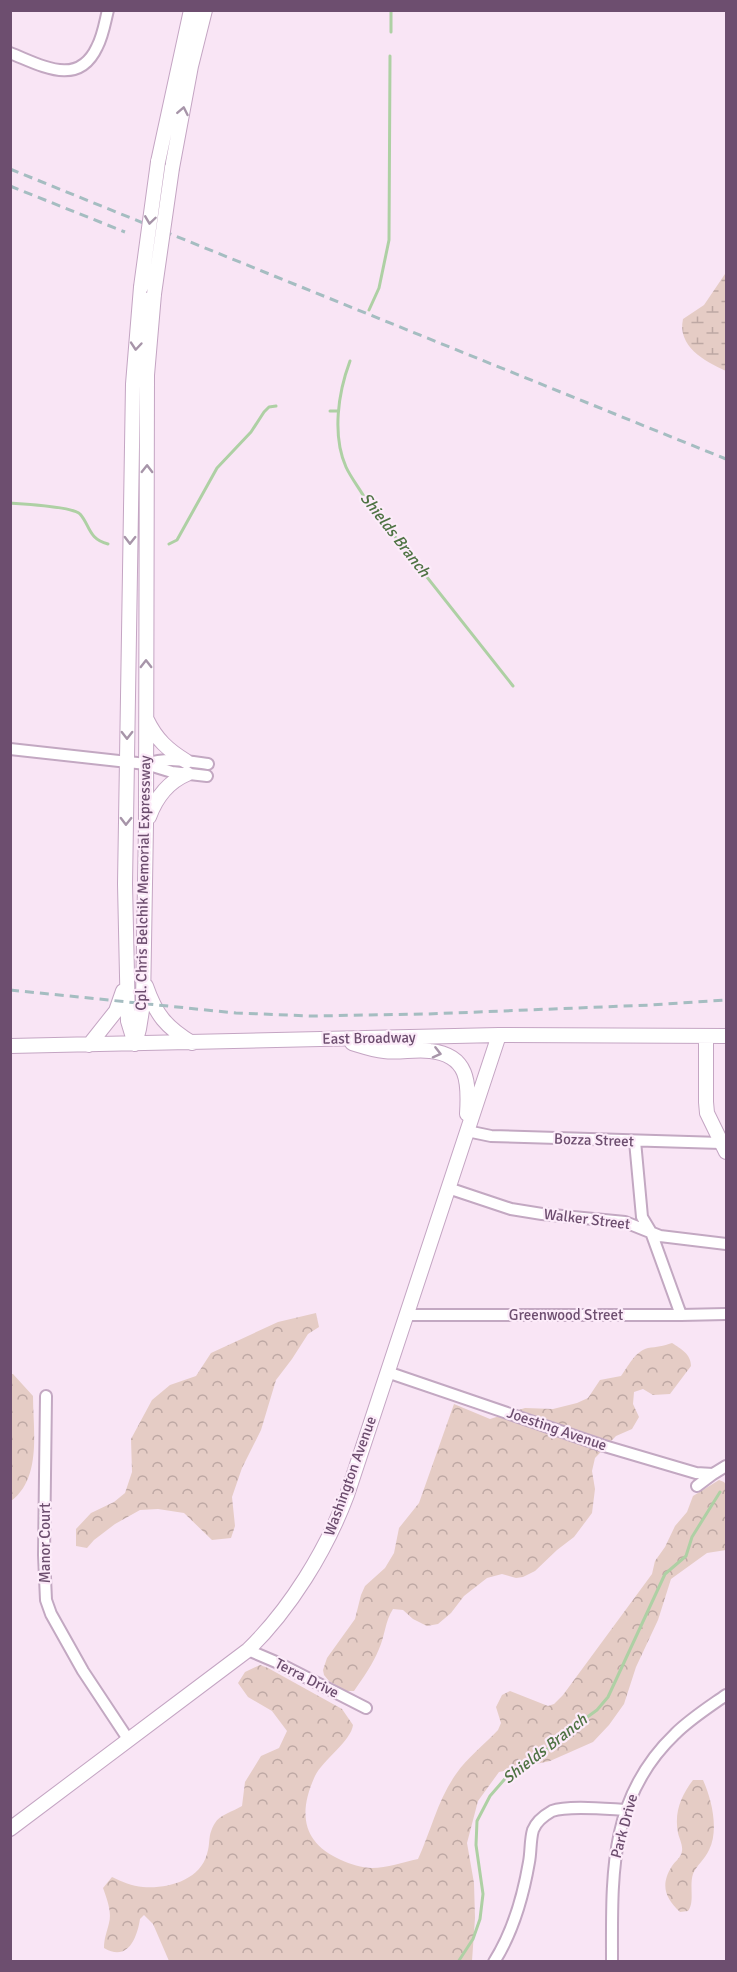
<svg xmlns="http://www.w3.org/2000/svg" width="737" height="1972" font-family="Signika,sans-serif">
<defs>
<pattern id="forest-crowns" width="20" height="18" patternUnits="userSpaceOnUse" patternTransform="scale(1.5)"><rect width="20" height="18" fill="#e5ccc5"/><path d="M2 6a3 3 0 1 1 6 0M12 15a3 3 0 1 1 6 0" fill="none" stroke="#bea8a4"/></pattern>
<pattern id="wetland-marsh" width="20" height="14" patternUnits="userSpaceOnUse" patternTransform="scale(1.5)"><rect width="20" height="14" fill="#e5ccc5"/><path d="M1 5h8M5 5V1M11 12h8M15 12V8" fill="none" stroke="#bea8a4"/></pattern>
</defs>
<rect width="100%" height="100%" fill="#f9e5f5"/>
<path fill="url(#forest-crowns)" d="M 316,1313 L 319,1327 L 308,1334 L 292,1359 L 276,1380 L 261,1430 L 242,1468 L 232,1497 L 235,1526 L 231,1538 L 212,1540 L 184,1513 L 158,1509 L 140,1510 L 115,1524 L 94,1540 L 87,1548 L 76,1546 L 76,1529 L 91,1513 L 114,1502 L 125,1493 L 132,1472 L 131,1439 L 152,1400 L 170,1385 L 196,1376 L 211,1353 L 278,1322 Z
M 672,1343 C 681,1349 691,1354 691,1366 L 670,1394 L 653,1395 L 643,1389 L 634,1392 L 633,1404 L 639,1417 L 632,1429 L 616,1436 L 595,1458 L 592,1471 L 595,1489 L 592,1513 L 574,1537 L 557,1550 L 535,1571 L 523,1577 L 516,1578 L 502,1574 L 487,1578 L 464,1596 L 451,1613 L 438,1624 L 427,1626 L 413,1619 L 403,1610 L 393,1609 C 385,1621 385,1636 379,1649 C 373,1664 363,1678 354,1691 L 344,1691 L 329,1681 L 324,1675 L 323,1670 L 327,1658 L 355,1619 L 361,1595 L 365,1586 L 385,1568 L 394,1553 L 399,1528 L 419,1503 L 454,1404 L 490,1419 L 525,1408 L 553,1409 L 577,1403 L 588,1398 L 600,1380 L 621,1376 C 628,1367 635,1351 648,1348 C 657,1347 663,1346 672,1343 Z
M 11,1374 L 13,1374 L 33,1396 C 33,1430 42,1478 11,1501 Z
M 719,1480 L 724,1482 L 726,1485 L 726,1550 L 707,1553 L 671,1579 L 658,1620 L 636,1667 L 624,1704 L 609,1725 L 593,1742 L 550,1761 L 499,1772 L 478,1801 L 467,1843 L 474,1883 L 475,1918 L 472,1961 L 169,1961 L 153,1924 L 144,1915 L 140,1919 C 137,1938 128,1962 104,1948 C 104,1938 107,1932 109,1923 C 112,1912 107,1899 103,1888 L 112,1877 C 122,1882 132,1886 143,1887 C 168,1889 200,1880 207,1854 C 211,1842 207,1836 215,1823 C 219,1815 234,1811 242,1806 L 245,1782 L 261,1756 L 279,1748 L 287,1731 L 272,1711 L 248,1697 L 238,1683 L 245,1672 L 260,1665 L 268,1668 L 342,1709 L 353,1725 C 351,1741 323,1760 315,1776 C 298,1813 302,1843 341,1860 C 350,1864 362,1868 372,1868 C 387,1868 403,1862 418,1859 C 431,1831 438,1799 456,1774 C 467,1758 485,1744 498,1730 L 501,1723 L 496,1707 L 502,1695 L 510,1691 L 548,1706 L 554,1704 L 563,1695 L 652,1574 L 655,1561 L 665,1547 L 675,1526 L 687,1512 L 693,1496 Z
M 693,1780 L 703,1780 C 712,1800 719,1830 709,1850 C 705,1859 696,1866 693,1874 C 689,1886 695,1902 688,1911 L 680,1912 C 665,1898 660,1885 672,1866 C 675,1861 681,1858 682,1851 C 683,1845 679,1838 678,1833 C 674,1812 681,1796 693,1780 Z"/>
<path fill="url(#wetland-marsh)" d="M 726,264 L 726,371 C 704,361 677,346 683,319 L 704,305 L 725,274 Z"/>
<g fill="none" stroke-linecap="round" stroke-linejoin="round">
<path stroke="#aed0a4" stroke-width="3" d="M 391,32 L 391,10
M 369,310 L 379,288 L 389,240 L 390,56
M 350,361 C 338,393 332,435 346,467 C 351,478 360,489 366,500 L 513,686
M 330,411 L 338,411
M 10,503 C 24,504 71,506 80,514 C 90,525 88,539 108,544
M 169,544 L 177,540 L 217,468 L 251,432 L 264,412 L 269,407 L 276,406
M 458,1962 L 473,1939 L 480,1919 L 483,1894 L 476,1845 L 477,1821 L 490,1796 L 510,1773 L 560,1741 L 579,1723 L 597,1710 L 608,1697 L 665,1574 L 686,1556 L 692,1537 L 720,1492"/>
<defs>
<path id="street" d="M 10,53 C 41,65 78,88 97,47 C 103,36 105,22 108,10
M 10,749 L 146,764 L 172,772 L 207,776
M 146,764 C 167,757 187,761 208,764
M 467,1131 L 491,1136 L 721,1143
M 635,1141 L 642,1217 L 651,1232 L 681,1315
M 448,1188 L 511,1209 L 542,1214 L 625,1222 L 660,1236 L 726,1244
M 406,1315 L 681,1315 L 726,1314
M 387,1372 L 601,1445 L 696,1473 L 713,1474 L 726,1466
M 46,1396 L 44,1555 L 46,1600 L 51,1614 L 83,1671 L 128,1739
M 697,1486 L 713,1474
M 248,1650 L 276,1662 L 366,1708
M 494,1962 C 513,1932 523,1897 529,1862 C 531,1852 530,1840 533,1830 C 536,1822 545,1815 552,1811 C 568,1805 607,1809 626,1810
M 612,1962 C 612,1876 608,1798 675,1734 C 690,1719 709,1707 726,1695"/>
<path id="secondary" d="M 158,162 L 191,10
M 172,168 L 191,66 L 205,10
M 147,720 C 156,739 168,750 186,761
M 149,817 C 156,798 168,782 187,774
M 146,986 C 156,1015 166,1027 192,1043
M 706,1037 L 706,1102 L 707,1113 L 726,1152
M 352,1043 C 362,1046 373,1050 384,1051 C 399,1053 415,1049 430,1051 C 469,1055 469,1083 467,1114
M 135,1044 L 128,1021 L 125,884 L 133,384 L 141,287
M 135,1044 L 139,1029 L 143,1004 L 146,824 L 147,375 L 154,294
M 89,1045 L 116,1011 L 123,991
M 10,1046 L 499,1035 L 726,1036
M 10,1829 L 248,1650 C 290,1609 326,1551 347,1495 L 499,1035"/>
</defs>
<use href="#street" stroke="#c3a8c2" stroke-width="14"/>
<use href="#secondary" stroke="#c4a5c3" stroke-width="16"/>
<use href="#street" stroke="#fff" stroke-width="10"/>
<use href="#secondary" stroke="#fff" stroke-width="14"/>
<path stroke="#a5bdc1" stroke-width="3" stroke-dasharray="9 6" stroke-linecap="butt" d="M 10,169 L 726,459
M 10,186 L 125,232
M 10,990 L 236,1013 L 311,1016 L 428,1014 L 651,1005 L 726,1000"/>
<defs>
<path id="secondary-bridge" d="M 141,287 L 158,162
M 154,294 L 172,168"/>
</defs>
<use href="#secondary-bridge" stroke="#c4a5c3" stroke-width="16" stroke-linecap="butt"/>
<use href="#secondary-bridge" stroke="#fff" stroke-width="14"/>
</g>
<defs><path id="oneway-chevron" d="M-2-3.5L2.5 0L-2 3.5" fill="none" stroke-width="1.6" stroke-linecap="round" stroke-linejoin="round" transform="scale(1.5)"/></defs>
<g stroke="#a795a9">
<use href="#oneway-chevron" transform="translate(183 111) rotate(-79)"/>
<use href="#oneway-chevron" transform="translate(150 220) rotate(98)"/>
<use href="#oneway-chevron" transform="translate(136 346) rotate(95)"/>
<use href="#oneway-chevron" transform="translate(147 469) rotate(-89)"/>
<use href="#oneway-chevron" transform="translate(130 540) rotate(91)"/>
<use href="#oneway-chevron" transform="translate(146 664) rotate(-90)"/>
<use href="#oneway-chevron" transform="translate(127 735) rotate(90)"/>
<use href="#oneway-chevron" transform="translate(126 821) rotate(91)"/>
<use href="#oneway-chevron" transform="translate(437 1053) rotate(14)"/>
</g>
<g text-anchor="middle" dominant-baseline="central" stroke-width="4.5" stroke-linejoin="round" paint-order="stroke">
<g font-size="15" fill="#6d4e6f" stroke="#fcebf9">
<text transform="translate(143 883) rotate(-89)">Cpl. Chris Belchik Memorial Expressway</text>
<text transform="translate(369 1038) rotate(-1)">East Broadway</text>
<text transform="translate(594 1140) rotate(2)">Bozza Street</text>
<text transform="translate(587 1219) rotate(7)">Walker Street</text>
<text x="566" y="1315">Greenwood Street</text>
<text transform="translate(557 1429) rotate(19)">Joesting Avenue</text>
<text transform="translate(350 1476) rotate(-70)">Washington Avenue</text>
<text transform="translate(45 1543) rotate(-90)">Manor Court</text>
<text transform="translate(307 1678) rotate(27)">Terra Drive</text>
<text transform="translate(624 1826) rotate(-75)">Park Drive</text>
</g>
<g font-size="16" font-style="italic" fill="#4e7243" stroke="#fcebf9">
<text transform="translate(395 535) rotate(52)">Shields Branch</text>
<text transform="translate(545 1749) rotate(-38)">Shields Branch</text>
</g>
</g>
<rect width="737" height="1972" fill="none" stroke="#6d4e6f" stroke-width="24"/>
</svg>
